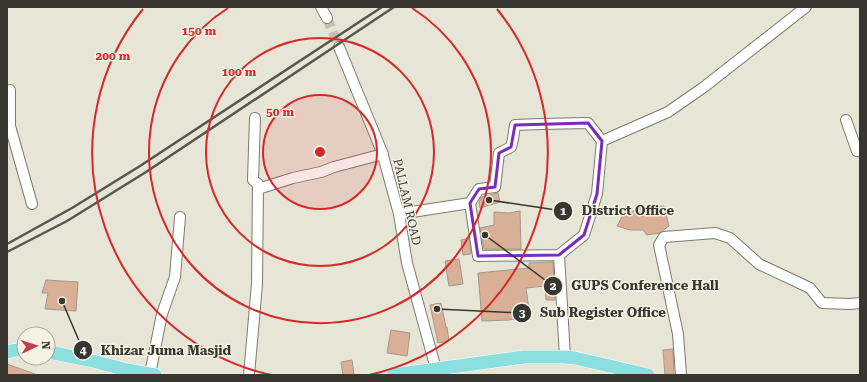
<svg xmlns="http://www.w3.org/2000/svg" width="867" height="382" font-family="'Roboto Serif',serif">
<rect width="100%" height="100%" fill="#e7e5d6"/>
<path fill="#d9b096" stroke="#a5978f" d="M 498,193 L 500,202 L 480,208 L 479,202 L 482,197 Z
M 664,206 L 669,226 L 659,233 L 647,235 L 643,230 L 630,230 L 617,226 L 623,215 L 644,207 Z
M 520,211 L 521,249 L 484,249 L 480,228 L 494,225 L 494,212 L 509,213 Z
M 469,238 L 471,254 L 463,255 L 461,240 Z
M 459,259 L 463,284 L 449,286 L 445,261 Z
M 553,262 L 555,300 L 546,300 L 545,286 L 526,288 L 530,317 L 509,320 L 482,321 L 478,273 L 529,268 L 529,263 Z
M 46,280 L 78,282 L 76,311 L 45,309 L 48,293 L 42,293 Z
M 441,303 L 446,327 L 447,327 L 449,341 L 438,343 L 430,305 Z
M 391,330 L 410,333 L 407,356 L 387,353 Z
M 673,349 L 674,375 L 665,375 L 663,350 Z
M 352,360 L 354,375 L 343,375 L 341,362 Z
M 7,364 L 35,374 L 35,375 L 7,375 Z"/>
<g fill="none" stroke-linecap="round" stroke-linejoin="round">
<path stroke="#c4c2b5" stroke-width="10" stroke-dasharray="10 5" stroke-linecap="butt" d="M 327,18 L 339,47"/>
<defs>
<path id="minor" d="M 321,7 L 327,18
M 339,47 L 382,152 L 399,214 L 407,263 L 436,369
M 10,90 L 10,126 L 32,204
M 846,120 L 857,151 L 860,151
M 258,189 L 293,178 L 321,172 L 334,167 L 383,154
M 470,203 L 479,189 L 495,187 L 499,153 L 511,147 L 513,139 L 515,125 L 541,124 L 588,123 L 602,141
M 399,214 L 470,203 L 478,256 L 559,255 L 565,357
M 559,255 L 584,235 L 597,194 L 602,141 L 668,112 L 704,87 L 806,7
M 150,374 L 162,314 L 175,277 L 180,217
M 249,375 L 257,284 L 258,184 L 253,180 L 255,118
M 681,375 L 678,334 L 659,245 L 664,237 L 715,233 L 730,238 L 759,264 L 810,288 L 822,303 L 850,304 L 860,303"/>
<path id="major" d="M 7,352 L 16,350 L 24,350
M 48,352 L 89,360 L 127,370 L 155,375
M 393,375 L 524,357 L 565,357 L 575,358 L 648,375"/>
</defs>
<use href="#minor" stroke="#7e7b6e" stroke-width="12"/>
<use href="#major" stroke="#fff" stroke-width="14"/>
<use href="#minor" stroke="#fff" stroke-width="10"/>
<use href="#major" stroke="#8cdfdf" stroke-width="13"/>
<path stroke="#57564e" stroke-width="2.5" d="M 7,244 L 72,208 L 140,166 L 382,7
M 7,252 L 67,221 L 146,172 L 394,7"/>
</g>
<path fill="none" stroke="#7b2cbf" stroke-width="3" stroke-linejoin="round" d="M 588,123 L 602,141 L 597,194 L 584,235 L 559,255 L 478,256 L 470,203 L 479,189 L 495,187 L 499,153 L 511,147 L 515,125 Z"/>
<circle cx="320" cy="152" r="57" fill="#d62828" fill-opacity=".12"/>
<g fill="none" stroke="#d62828" stroke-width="2">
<circle cx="320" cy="152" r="57"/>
<circle cx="320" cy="152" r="114"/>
<path d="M412 8A171 171 0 1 1 228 8"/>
<path d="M271 375A228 228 0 0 1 143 9M497 9A228 228 0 0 1 369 375"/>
</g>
<g text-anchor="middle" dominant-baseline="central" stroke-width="3" stroke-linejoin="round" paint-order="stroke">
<g font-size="12" fill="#373630" stroke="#f4f2e3">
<text transform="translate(407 202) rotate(77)">PALLAM ROAD</text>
</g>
</g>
<circle cx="320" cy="152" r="6" fill="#d62828" stroke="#f4f2e3" stroke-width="2"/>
<g font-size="12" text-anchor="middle" font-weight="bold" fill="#d62828" stroke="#f4f2e3" stroke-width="3" stroke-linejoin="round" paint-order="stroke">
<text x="199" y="35">150 m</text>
<text x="113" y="60">200 m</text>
<text x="239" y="76">100 m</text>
<text x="280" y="116">50 m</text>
</g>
<path fill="none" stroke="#373630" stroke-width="1.5" d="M489 200L563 211M485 235L553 286M437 309L522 313M62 301L83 350"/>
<g fill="#373630" stroke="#f4f2e3" stroke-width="1.5">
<circle cx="489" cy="200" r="4"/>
<circle cx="485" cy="235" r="4"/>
<circle cx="437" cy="309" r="4"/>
<circle cx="62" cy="301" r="4"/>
<circle cx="563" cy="211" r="10"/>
<circle cx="553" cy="286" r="10"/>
<circle cx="522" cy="313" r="10"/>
<circle cx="83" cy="350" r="10"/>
</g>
<g font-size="12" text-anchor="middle" font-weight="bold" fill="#fff">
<text x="563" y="215">1</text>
<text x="553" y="290">2</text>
<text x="522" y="317">3</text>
<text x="83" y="354">4</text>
</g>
<g font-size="13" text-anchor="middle" font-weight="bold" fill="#373630" stroke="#f4f2e3" stroke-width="3" stroke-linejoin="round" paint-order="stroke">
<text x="628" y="215">District Office</text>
<text x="645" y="290">GUPS Conference Hall</text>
<text x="603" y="317">Sub Register Office</text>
<text x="166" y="355">Khizar Juma Masjid</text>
</g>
<rect width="867" height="382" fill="none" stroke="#373630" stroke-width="16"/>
<g transform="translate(36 346) rotate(86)"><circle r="19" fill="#f4f2e3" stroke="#a8a79b"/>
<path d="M0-3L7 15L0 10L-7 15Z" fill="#ca3a4f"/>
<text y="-6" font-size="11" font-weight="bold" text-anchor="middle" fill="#373630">N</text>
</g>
</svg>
